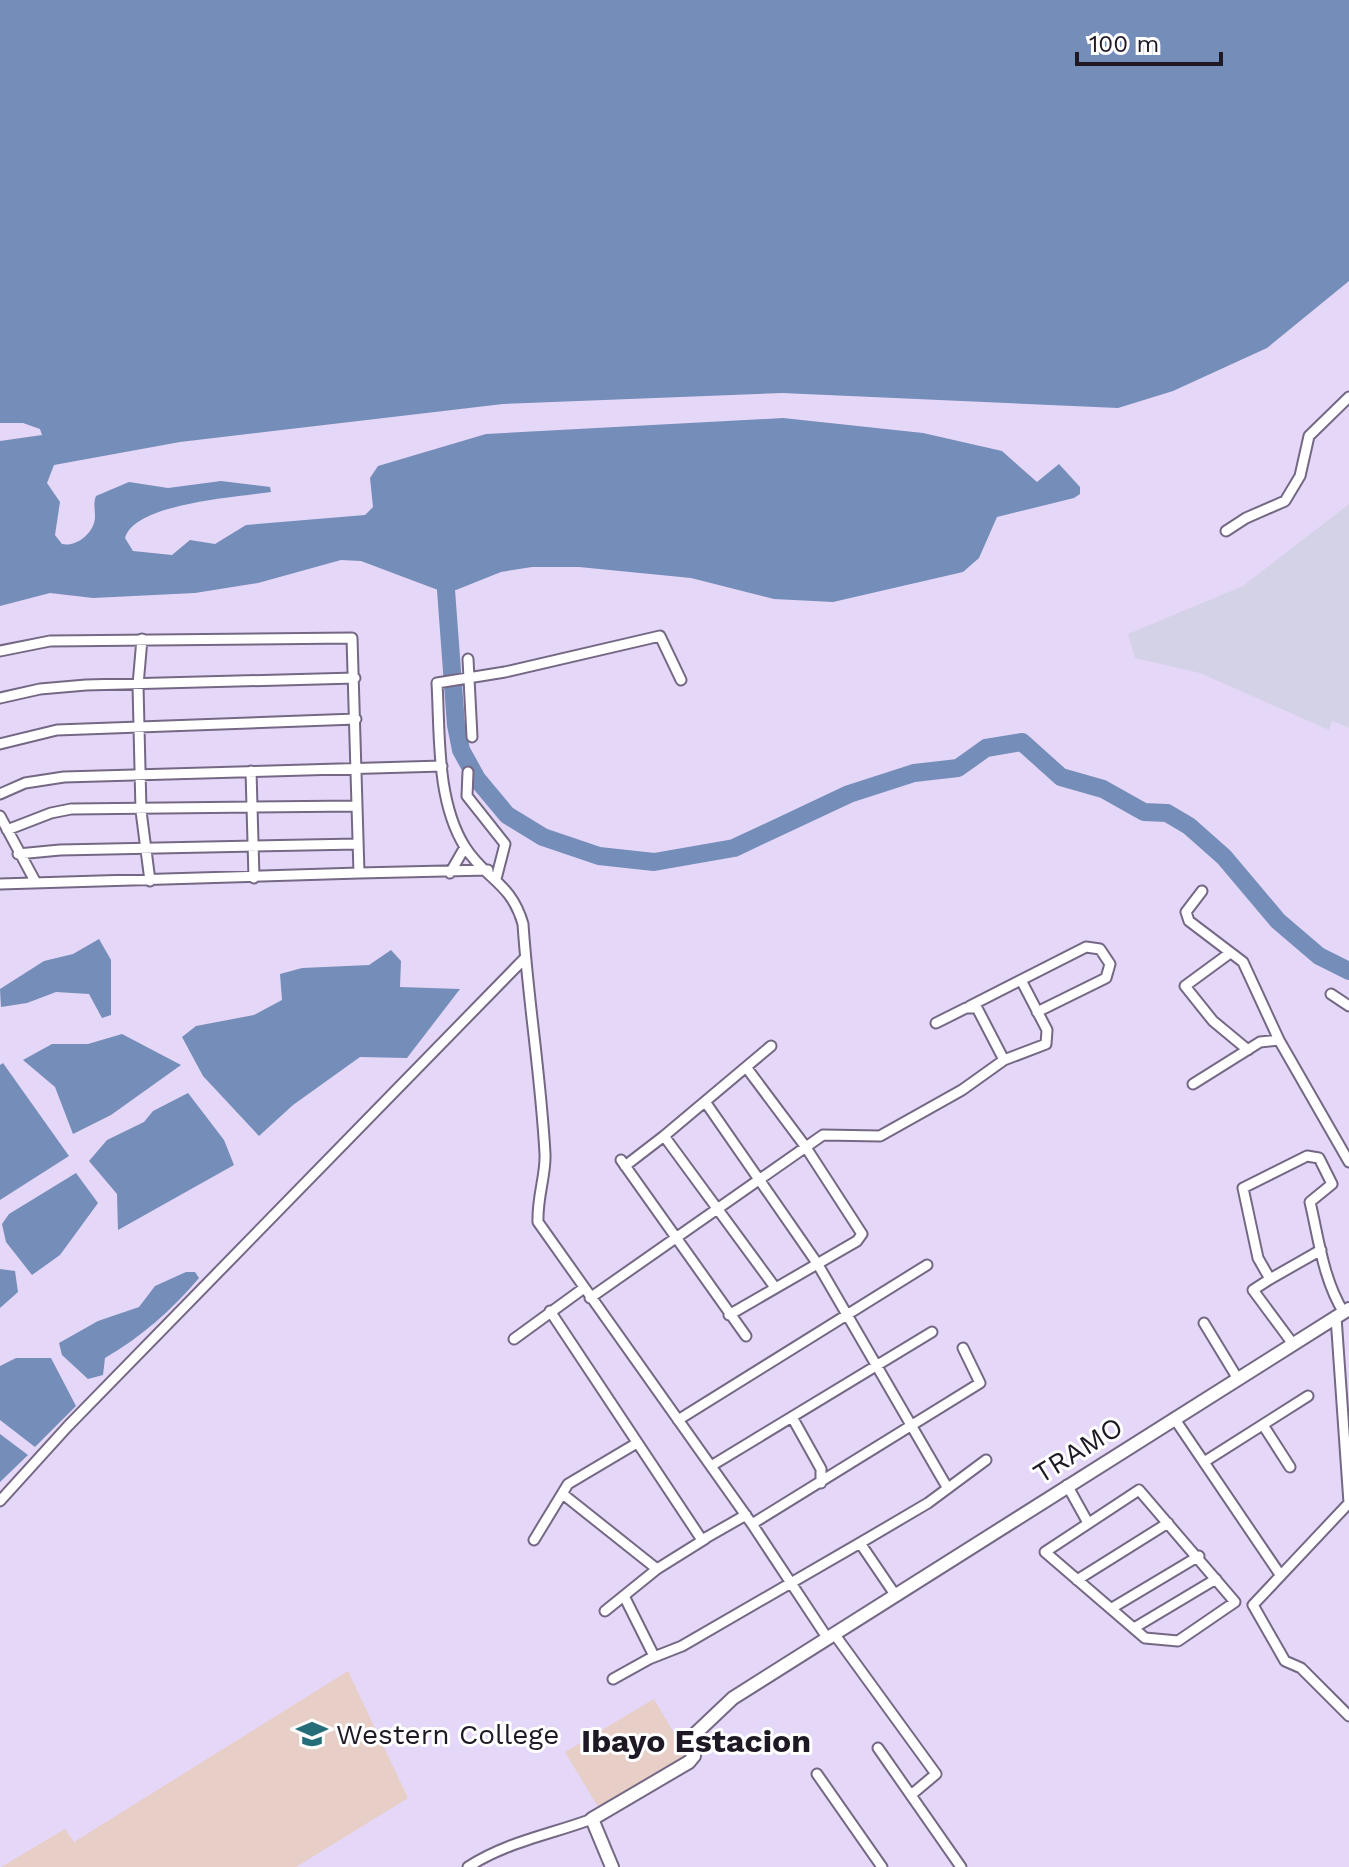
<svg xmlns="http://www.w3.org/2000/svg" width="1349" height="1867" font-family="'Work Sans',sans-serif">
<rect width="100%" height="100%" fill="#e5d7f8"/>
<path fill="#d4d2e7" d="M 1349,504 L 1349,728 L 1332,721 L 1329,730 L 1200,673 L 1135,658 L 1128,634 L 1243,586 Z"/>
<path fill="#e7cec7" d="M 348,1671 L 408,1798 L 296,1867 L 1,1867 L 65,1829 L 74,1842 Z
M 654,1699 L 688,1757 L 600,1810 L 565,1752 Z"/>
<path fill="#758db9" d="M 0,0 L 1349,0 L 1349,281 L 1267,348 L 1173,391 L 1118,408 L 782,393 L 503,404 L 180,442 L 54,465 L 47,483 L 60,502 L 55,535 L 62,544 C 75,547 90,536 94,523 C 97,513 92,506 96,496 L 129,482 L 168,488 L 221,481 L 270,487 L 271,492 C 237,497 135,503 125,538 L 133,551 L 172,555 L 190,540 L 215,544 L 246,525 L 365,515 L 373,507 L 370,478 L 378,466 L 486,434 L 783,418 L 923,433 L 1002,451 L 1037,482 L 1059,464 L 1080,487 L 1080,494 L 1074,498 L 997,517 L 979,558 L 963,572 L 833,602 L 774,599 L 691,578 L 579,567 L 532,567 L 501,572 L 456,590 L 438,590 L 361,561 L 341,560 L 258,583 L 195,593 L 93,598 L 50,593 L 0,606 L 0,441 L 42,435 L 40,429 L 23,423 L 0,423 Z
M 99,939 L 111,960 L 111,1015 L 102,1018 L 89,994 L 56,992 L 27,1003 L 1,1007 L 0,989 L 44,961 L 73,954 Z
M 391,950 L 401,961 L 400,987 L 460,989 L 407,1058 L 360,1057 L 293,1105 L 259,1136 L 203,1076 L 182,1037 L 196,1026 L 254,1015 L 282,1000 L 280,974 L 302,968 L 369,965 Z
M 122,1034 L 181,1065 L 111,1115 L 73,1134 L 55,1087 L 23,1060 L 52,1044 L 88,1044 Z
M 3,1063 L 69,1156 L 0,1200 L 0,1065 Z
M 188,1093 L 224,1140 L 234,1165 L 118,1230 L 117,1194 L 89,1161 L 107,1140 L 144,1122 L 153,1111 Z
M 76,1173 L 98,1203 L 60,1255 L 32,1275 L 6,1242 L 2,1224 L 9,1214 Z
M 0,1269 L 15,1271 L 18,1292 L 0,1308 Z
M 186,1272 L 195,1272 L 199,1278 C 173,1309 140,1338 105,1358 L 103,1375 L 88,1379 L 62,1355 L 59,1343 L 98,1321 L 139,1307 L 155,1286 Z
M 16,1358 L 51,1358 L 76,1406 L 35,1447 L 0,1420 L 0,1366 Z
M 0,1434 L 28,1455 L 0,1482 Z"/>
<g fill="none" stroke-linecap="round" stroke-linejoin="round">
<path stroke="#758db9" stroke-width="18" d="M 446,590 L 456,725 L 461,750 L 477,779 L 507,815 L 543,837 L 599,856 L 654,862 L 734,848 L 849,794 L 914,773 L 958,768 L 986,748 L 1022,742 L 1061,777 L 1103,789 L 1144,812 L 1167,813 L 1189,826 L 1224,857 L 1278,921 L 1319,956 L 1349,971"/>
<defs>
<path id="street" d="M 1226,531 L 1246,518 L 1285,501 L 1300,476 L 1309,436 L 1349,397
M 142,639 L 138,685 L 141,811 L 150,881
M 0,651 L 50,641 L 352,638 L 359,873 L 488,870
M 468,659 L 472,737
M 681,680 L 660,636 L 505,672 L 437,683 C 440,734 436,801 465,847 C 485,879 511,882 523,924 C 528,1001 541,1077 545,1154 C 546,1175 537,1197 538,1222 L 752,1524 L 828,1639
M 0,698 L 40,689 L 86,685 L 355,678
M 0,744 L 57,730 L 356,719
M 251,771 L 254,878
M 468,772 L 467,796 L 505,844 L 496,879
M 0,794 L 25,783 L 64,777 L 442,766
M 0,816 L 35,881
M 7,830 L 51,813 L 71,809 L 357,806
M 18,854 L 60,850 L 358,844
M 450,873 L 465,847
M 0,884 L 359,873
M 1202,891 L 1186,912 L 1189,921 L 1243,962 L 1279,1040 L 1349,1162
M 1230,953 L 1185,986 L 1213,1021 L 1248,1050
M 1331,994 L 1349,1006
M 970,1006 L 1021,980
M 936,1023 L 966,1008 L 977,1008 L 1004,1060
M 1193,1084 L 1260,1042 L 1279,1040
M 706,1103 L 817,1263 L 947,1487
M 664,1136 L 771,1046
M 621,1160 L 746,1336
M 625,1166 L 664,1136 L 774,1286
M 1321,1250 L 1270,1279 L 1258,1258 L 1243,1188 L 1307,1156 L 1319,1158 L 1332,1184 L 1310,1202 C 1319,1240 1323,1279 1344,1313
M 1270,1279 L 1253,1290 L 1293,1344
M 590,1298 L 823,1135 L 880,1136 L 962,1090 L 1004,1060 L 1046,1044 L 1047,1030 L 1021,980 L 1086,947 L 1100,949 L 1110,964 L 1106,978 L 1037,1012
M 550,1311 L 702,1540 L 746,1515
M 729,1315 L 857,1241 L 862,1234 L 805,1146 L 746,1067
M 1336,1317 L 1349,1503 L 1253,1605 L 1285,1661 L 1301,1668 L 1349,1716
M 1204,1323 L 1238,1379
M 514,1339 L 584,1288
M 792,1417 L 821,1469 L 821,1483
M 1174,1418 L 1279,1573
M 678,1420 L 927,1265
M 1263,1425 L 1290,1467
M 1204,1462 L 1308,1396
M 711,1466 L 932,1332
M 1067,1485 L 1087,1521
M 1139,1490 L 1235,1602 L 1178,1641 L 1145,1638 L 1045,1552 Z
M 564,1495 L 657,1569 L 705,1539
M 0,1501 L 68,1426 L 525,958
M 752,1524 L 980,1383 L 963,1348
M 534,1540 L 568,1484 L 637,1443
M 860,1543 L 896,1596
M 1077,1580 L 1168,1523
M 624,1596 L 654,1656
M 1112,1608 L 1199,1556
M 605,1611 L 657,1569
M 1134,1628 L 1216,1579
M 835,1635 L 936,1774 L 911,1795
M 613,1679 L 649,1659 L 682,1646 L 860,1543 L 928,1503 L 986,1460
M 878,1748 L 961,1867
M 817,1774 L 882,1867
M 468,1867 C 506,1842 549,1835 592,1819"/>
<path id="secondary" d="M 612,1867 L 592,1819 L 689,1762 L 694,1756 L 695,1734 L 733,1698 L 1349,1309"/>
</defs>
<use href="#street" stroke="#746884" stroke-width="13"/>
<use href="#secondary" stroke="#746884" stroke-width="16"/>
<use href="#street" stroke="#fff" stroke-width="9"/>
<use href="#secondary" stroke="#fff" stroke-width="12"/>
</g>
<defs>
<symbol id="university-bare" viewBox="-9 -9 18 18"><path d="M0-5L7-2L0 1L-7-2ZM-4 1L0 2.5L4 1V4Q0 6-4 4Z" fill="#256e79" stroke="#fff" stroke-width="2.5" paint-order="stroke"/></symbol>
</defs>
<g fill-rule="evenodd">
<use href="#university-bare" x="290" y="1712" width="44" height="44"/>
</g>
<g text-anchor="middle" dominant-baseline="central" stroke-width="6" stroke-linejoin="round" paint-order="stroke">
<g font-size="28" fill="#1e1925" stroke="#fff">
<text transform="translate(1078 1450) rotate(-32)">TRAMO</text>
</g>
<g font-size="28" fill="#1e1925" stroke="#fff" text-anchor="start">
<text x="336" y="1734">Western College</text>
</g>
<g font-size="32" font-weight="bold" fill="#1e1925" stroke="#fff">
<text x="696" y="1741">Ibayo Estacion</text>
</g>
</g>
<path d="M1077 52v12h144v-12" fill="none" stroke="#1e1925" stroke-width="4"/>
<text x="1089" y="52" font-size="24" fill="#1e1925" stroke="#ffffff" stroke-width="6" paint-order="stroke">100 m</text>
</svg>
